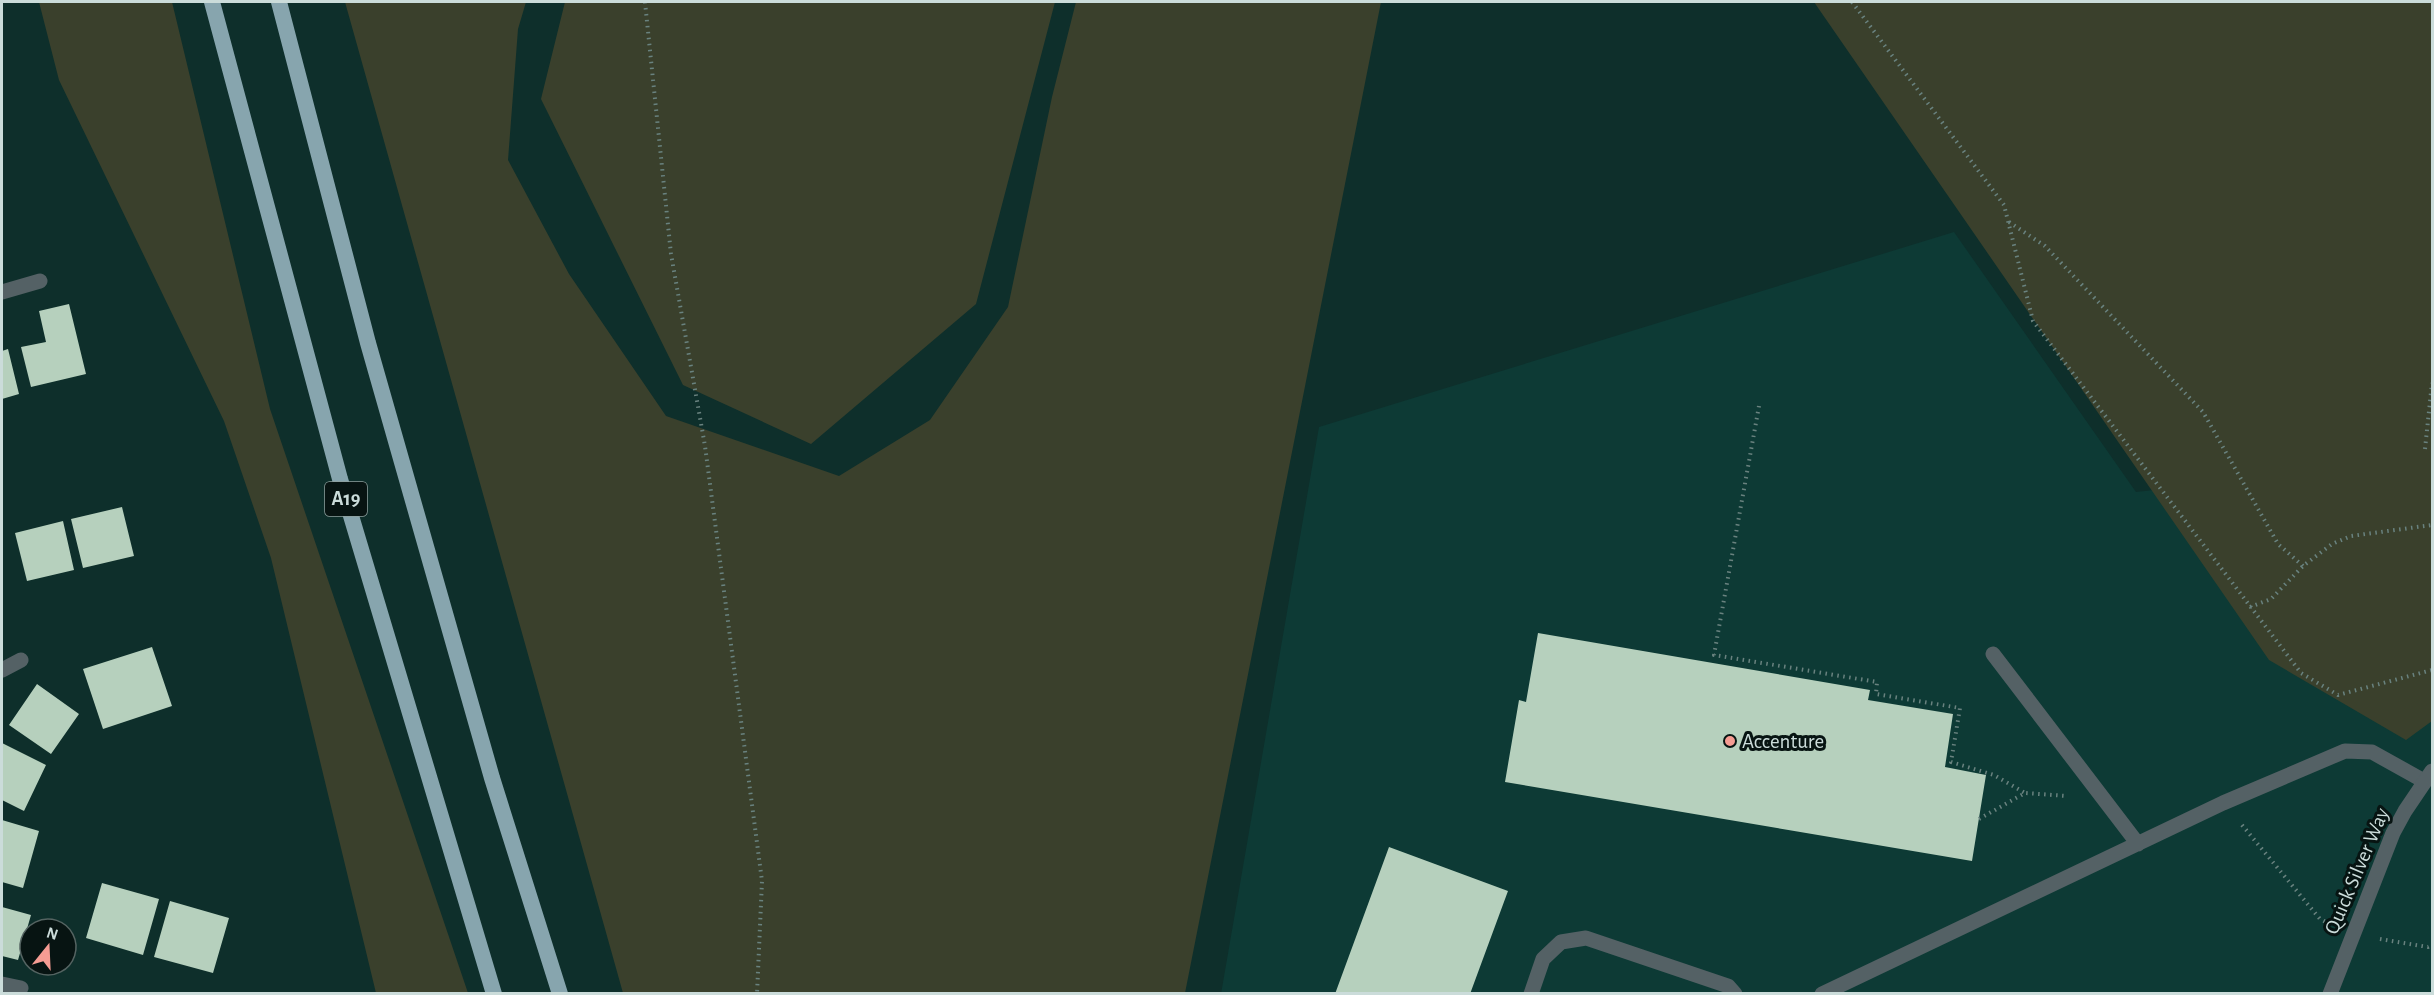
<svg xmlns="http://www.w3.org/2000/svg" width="2434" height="995" font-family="'Alegreya Sans',sans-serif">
<rect width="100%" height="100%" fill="#0e2f2b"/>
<path fill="#0d3a35" d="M 1954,232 L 2136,492 L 2432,460 L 2432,993 L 1221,994 L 1319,427 Z"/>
<path fill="#3a402c" d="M 39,2 L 172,2 L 270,409 L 468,993 L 376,993 L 271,558 L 224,421 L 59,80 Z
M 345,2 L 526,2 L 518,29 L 508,160 L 569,274 L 666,416 L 839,476 L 930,420 L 1008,307 L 1052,97 L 1076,2 L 1381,2 L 1185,993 L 623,993 Z
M 565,2 L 1055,2 L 976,304 L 811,444 L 683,385 L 541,99 Z
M 1814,2 L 2432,2 L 2432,721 L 2406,740 L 2269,660 Z"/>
<path fill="#b6d0bd" d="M 69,304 L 86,374 L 31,387 L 21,347 L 46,342 L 39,311 Z
M 8,349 L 19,394 L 2,399 L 2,351 Z
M 122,507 L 134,556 L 83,568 L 71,519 Z
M 63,521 L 74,570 L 27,581 L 15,533 Z
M 1538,633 L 1870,690 L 1868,700 L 1953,714 L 1945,767 L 1986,775 L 1972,861 L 1505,782 L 1519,700 L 1526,702 Z
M 152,647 L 172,706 L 103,729 L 83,669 Z
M 37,684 L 79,714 L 51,754 L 9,725 Z
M 2,743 L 46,765 L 24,811 L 2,800 Z
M 2,820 L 39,831 L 23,888 L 2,882 Z
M 1389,847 L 1508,891 L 1470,994 L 1335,994 Z
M 102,883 L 159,899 L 143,955 L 86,938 Z
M 170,901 L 229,918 L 213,973 L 154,957 Z
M 2,907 L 31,915 L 18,960 L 2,956 Z"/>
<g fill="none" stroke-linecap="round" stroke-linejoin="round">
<path stroke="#69827f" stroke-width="4" stroke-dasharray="1.5 4.5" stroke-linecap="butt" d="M 645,2 L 671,254 L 705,446 L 762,881 L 757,994
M 1852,2 L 2004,205 L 2033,321 L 2301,673 L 2338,695 L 2432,670
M 2009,222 L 2045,246 L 2203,412 L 2278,544 L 2303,566
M 1759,406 L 1714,655 L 1877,682 L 1876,694 L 1960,708 L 1951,762 L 1994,775 L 2025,793
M 2425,449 L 2432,383
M 2250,607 L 2271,599 L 2303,566 L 2332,544 L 2351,536 L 2432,525
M 1979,819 L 2025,793 L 2067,796
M 2242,825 L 2320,919 L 2330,924
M 2380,939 L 2428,947 L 2432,945"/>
<path stroke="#546165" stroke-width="15" d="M 1993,654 L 2138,844
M 1531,994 L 1543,959 L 1561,942 L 1586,938 L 1728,986 L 1735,994
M 1822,994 L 2223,803 L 2345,751 L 2372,752 L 2424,781"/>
<path stroke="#546165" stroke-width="15" d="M 2,292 L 40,281
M 2,670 L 21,660
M 2,984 L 21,988
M 2330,994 L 2393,833 L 2405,811 L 2432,771"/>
<path stroke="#87a5ae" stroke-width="16" d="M 212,2 L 340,479 L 494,994
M 279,2 L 368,343 L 492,778 L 560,994"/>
</g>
<circle fill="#f59c93" stroke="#071412" stroke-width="2" cx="1730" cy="741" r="6"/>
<g text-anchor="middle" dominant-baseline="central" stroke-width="6" stroke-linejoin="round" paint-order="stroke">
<rect fill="#071412" stroke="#90a09e" stroke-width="1.5" x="325" y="482" width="42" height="34" rx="4.5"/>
<g font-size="20" font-weight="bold" fill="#cbdcda">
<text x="346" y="499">A19</text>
</g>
<g font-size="21" fill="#cbdcda" stroke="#071412" text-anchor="start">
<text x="1742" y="741">Accenture</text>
</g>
<g font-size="21" fill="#cbdcda" stroke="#071412">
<text transform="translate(2357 871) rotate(-67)">Quick Silver Way</text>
</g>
</g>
<rect width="2434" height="995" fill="none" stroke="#cbdcda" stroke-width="6"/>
<g transform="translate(48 947) rotate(18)"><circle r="28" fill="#071412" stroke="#556462" stroke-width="1.5"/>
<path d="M0-4.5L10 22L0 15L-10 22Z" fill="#f59c93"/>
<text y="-9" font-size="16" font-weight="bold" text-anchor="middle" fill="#cbdcda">N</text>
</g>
</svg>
